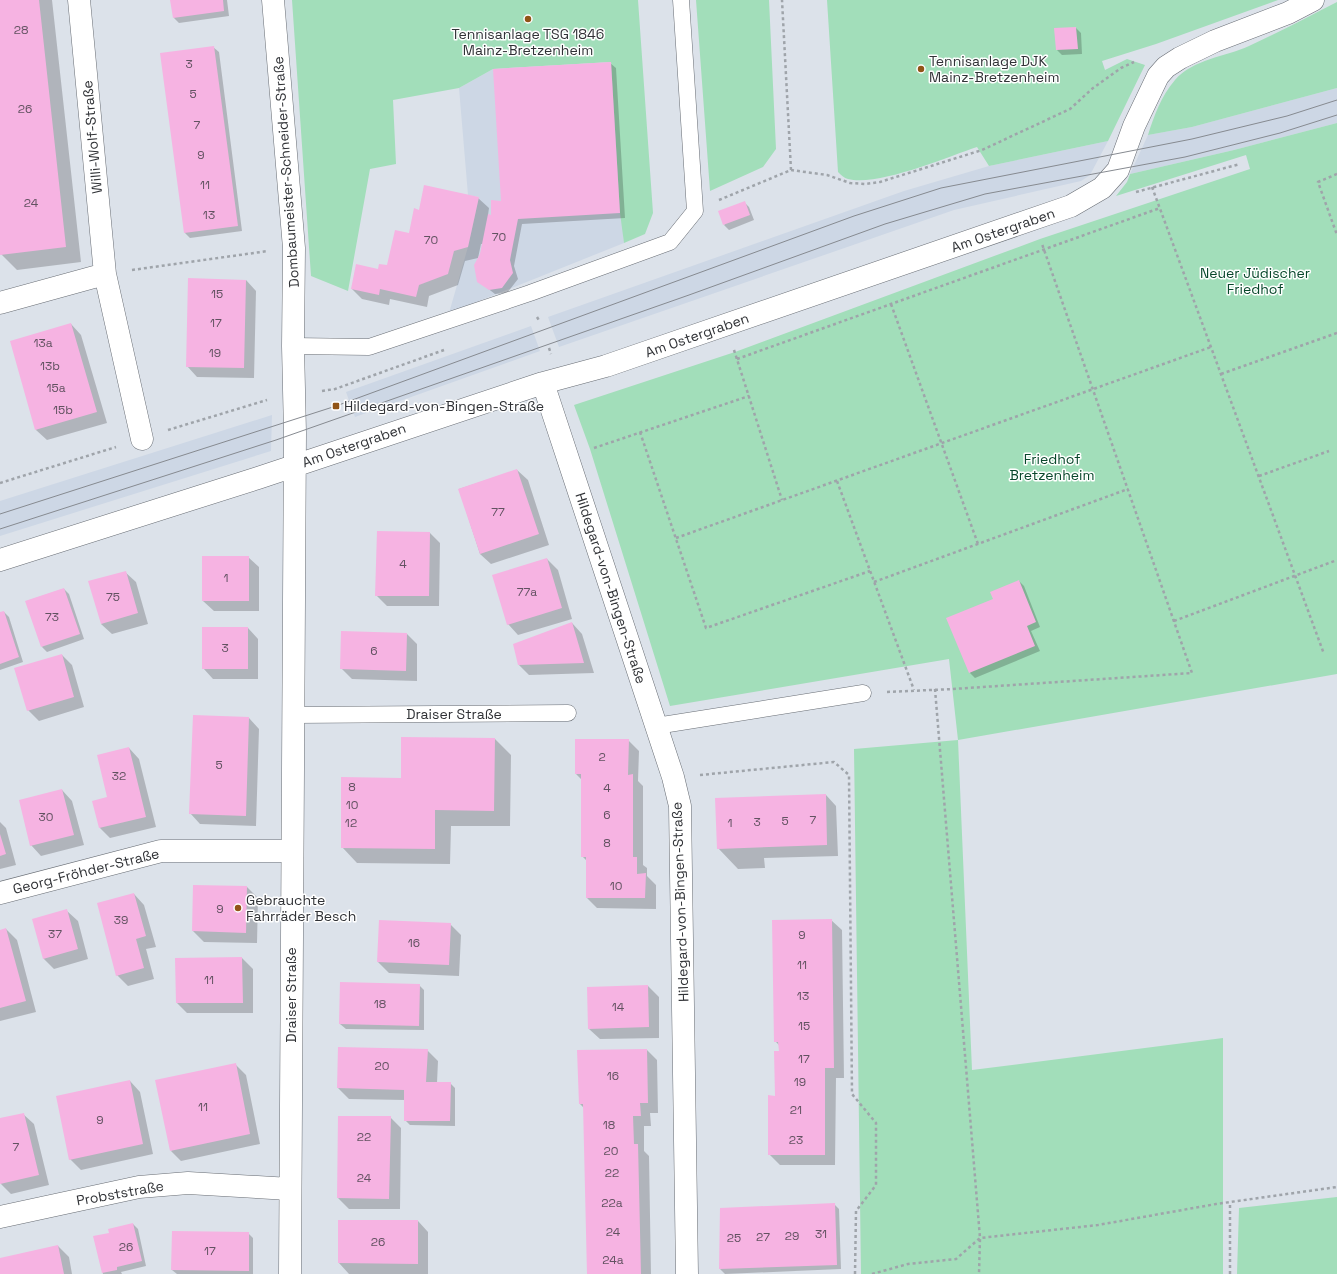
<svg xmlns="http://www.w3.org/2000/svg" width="1337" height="1274" font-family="'Space Grotesk',sans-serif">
<rect width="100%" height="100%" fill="#dce2ea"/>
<path fill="#cdd7e5" d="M 611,62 L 624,243 L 449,313 L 468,247 L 479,197 L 468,195 L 459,88 L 493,69 Z
M 1337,88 L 1337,123 L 1234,150 L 1130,174 L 1148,135 L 1192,127 Z
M 1108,141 L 1090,175 L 1081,181 L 954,210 L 559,347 L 548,317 L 904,191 L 989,166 Z
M 531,326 L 540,351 L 355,417 L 346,392 Z
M 272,415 L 271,451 L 0,536 L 0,501 Z"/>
<path fill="#a2deba" d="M 292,0 L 638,0 L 653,213 L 645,234 L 624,243 L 620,213 L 611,62 L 493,69 L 459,88 L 393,100 L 396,164 L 370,169 L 348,291 L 311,276 Z
M 696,0 L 769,0 L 776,149 L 763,167 L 710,191 Z
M 827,0 L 1278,0 L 1156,44 L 1102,61 L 1105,70 L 1127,59 L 1145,65 L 1108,141 L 989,166 L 977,147 C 947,157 877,187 848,179 C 844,178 841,175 838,172 Z
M 1337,2 L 1337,88 L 1192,127 L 1148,135 C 1154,116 1161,96 1175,80 C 1193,59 1225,57 1249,46 C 1279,32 1308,17 1337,2 Z
M 1337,123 L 1337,674 L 958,740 L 972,1070 L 1223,1038 L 1223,1274 L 861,1274 L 854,749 L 958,740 L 949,659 L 670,706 L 590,449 L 574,405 L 735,352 L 1040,239 L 1250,169 L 1246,155 L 1116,196 L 1127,182 L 1130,174 L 1234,150 Z
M 1337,1197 L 1337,1274 L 1237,1274 L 1239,1208 Z"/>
<path fill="#0003" d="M 0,0 L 52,0 L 81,262 L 17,270 L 1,254 Z
M 171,0 L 227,0 L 229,16 L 179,23 L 174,18 Z
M 1076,28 L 1081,33 L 1082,54 L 1062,55 L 1057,50 Z
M 213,47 L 219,52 L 242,231 L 190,238 L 185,233 Z
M 610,63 L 616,68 L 625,218 L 522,224 L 514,266 L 518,279 L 507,293 L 495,294 L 478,281 L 483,244 L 481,244 L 478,258 L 465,261 L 458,285 L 429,296 L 427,307 L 390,299 L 389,305 L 362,299 L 352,289 L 378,270 L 388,266 L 410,234 L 420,211 L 478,198 L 489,208 L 488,215 L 492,216 Z
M 744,202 L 749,207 L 754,220 L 729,230 L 724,225 Z
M 246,280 L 256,291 L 254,378 L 197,377 L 187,366 Z
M 71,324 L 81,335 L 107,423 L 47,440 L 36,430 Z
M 517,470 L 528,480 L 549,545 L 491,564 L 480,554 L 459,489 Z
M 430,533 L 440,543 L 439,606 L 387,606 L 376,595 Z
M 248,557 L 259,567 L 259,611 L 214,611 L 203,601 Z
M 547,559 L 558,570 L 572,619 L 518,635 L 508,624 Z
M 125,572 L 136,582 L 148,624 L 112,634 L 101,624 Z
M 1019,581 L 1024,586 L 1040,627 L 1031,631 L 1040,651 L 975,678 L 970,673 L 994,600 Z
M 64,589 L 69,594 L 84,639 L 47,652 L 42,647 Z
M 4,612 L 9,617 L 23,662 L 0,670 L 0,613 Z
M 572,623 L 582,634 L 594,673 L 529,675 L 518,664 Z
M 248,628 L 258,639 L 258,679 L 213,679 L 203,668 Z
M 407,634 L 417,644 L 417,681 L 352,679 L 341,668 Z
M 62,655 L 72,665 L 84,707 L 39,721 L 28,710 Z
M 249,718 L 259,729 L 256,826 L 200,824 L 190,813 Z
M 495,739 L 511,755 L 510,826 L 451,826 L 450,864 L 357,863 L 342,847 L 402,779 Z
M 628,740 L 639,751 L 638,781 L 643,786 L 643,865 L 647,868 L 647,876 L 656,885 L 656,909 L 597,908 L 587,898 L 587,861 L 582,856 L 582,780 L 576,774 Z
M 129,748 L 139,759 L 156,827 L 110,838 L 100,828 L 108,798 Z
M 62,790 L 72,801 L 84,845 L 41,856 L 31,845 Z
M 826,795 L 836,806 L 838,856 L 764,858 L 765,868 L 738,869 L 718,848 Z
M 0,822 L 6,828 L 16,865 L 0,869 Z
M 247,887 L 258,898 L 257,943 L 204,942 L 193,931 Z
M 134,894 L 144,905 L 156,947 L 146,949 L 154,979 L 128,986 L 117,975 Z
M 67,911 L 78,921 L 88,959 L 54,969 L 43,958 Z
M 831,920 L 842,930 L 844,1078 L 836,1078 L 835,1165 L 780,1165 L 769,1154 L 780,1052 L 780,1046 L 775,1041 Z
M 380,921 L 450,924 L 461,935 L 459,976 L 389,973 L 378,962 Z
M 6,929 L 17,940 L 36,1012 L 0,1021 L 0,931 Z
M 242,958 L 253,969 L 253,1013 L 187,1013 L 177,1003 L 176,959 Z
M 419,985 L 424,990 L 424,1030 L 346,1029 L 340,1024 Z
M 648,986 L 659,997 L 659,1038 L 600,1039 L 589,1029 Z
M 339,1048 L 427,1050 L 438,1061 L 437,1083 L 450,1083 L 455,1088 L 455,1126 L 410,1125 L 405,1120 L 405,1100 L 349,1099 L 338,1088 Z
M 647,1050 L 657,1060 L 658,1113 L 650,1113 L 651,1126 L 644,1126 L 644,1151 L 649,1156 L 651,1274 L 588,1274 L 585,1109 L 580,1104 Z
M 235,1064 L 246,1075 L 260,1144 L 181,1161 L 171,1151 Z
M 130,1081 L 140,1092 L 153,1154 L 81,1170 L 70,1159 Z
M 23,1114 L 34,1124 L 49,1185 L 11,1194 L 1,1184 L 0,1181 L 0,1119 Z
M 390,1117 L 401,1128 L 400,1209 L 349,1209 L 338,1198 Z
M 834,1204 L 839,1209 L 841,1269 L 725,1274 L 720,1269 Z
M 418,1221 L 428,1232 L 428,1274 L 349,1274 L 339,1263 Z
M 133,1224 L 138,1229 L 146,1266 L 121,1272 L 122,1274 L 103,1274 L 94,1237 L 110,1234 Z
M 248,1233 L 253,1238 L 253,1274 L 177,1274 L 172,1270 Z
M 58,1246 L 69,1257 L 72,1274 L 0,1274 L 0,1259 Z"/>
<path fill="#f6b3e2" d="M 0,0 L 39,0 L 66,247 L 0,255 Z
M 170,0 L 223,0 L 224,11 L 173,18 Z
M 1076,27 L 1078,49 L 1056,50 L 1054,28 Z
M 214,46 L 238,226 L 184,233 L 160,53 Z
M 611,62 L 620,213 L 518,219 L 510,260 L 513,273 L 502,288 L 489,290 L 477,282 L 474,265 L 480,254 L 488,214 L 491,215 L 491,200 L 501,201 L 493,69 Z
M 424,185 L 479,197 L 468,247 L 454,251 L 448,274 L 419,285 L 416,297 L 380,289 L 379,295 L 351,289 L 356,264 L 378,269 L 379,264 L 387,265 L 395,230 L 409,233 L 414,208 L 419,210 Z
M 745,201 L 750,215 L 723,225 L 718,211 Z
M 188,278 L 246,280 L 244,368 L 186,367 Z
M 71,323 L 97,412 L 35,430 L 10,341 Z
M 517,469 L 539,534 L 480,554 L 458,489 Z
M 377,531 L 430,532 L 429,596 L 375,596 Z
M 202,556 L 249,556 L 249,601 L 202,601 Z
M 547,558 L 562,608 L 507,625 L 492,575 Z
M 126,571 L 138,613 L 101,624 L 88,581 Z
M 1019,580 L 1036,622 L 1027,626 L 1035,646 L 969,673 L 946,618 L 993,599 L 990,592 Z
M 64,588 L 80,634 L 41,647 L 25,601 Z
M 4,611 L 19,657 L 0,664 L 0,612 Z
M 572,622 L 584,663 L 518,665 L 513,644 Z
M 202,627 L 248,627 L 248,669 L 202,669 Z
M 341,631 L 407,633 L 406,671 L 340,669 Z
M 62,654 L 74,697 L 27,711 L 14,668 Z
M 193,715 L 249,717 L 246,816 L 189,814 Z
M 401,737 L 495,738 L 494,811 L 435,810 L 435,849 L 341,848 L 341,777 L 401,778 Z
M 575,739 L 629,739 L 628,775 L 633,774 L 633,857 L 637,857 L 637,874 L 646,873 L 645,898 L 586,898 L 586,857 L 581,857 L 581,774 L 575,774 Z
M 129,747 L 146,817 L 99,828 L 92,801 L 107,797 L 97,755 Z
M 62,789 L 74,835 L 30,846 L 19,800 Z
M 826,794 L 827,845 L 717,849 L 715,798 Z
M 0,834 L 6,854 L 0,856 Z
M 193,885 L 247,886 L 246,933 L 192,931 Z
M 134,893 L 146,936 L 136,939 L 144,968 L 116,976 L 97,903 Z
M 67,909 L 78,949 L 43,959 L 32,919 Z
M 832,919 L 834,1068 L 825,1068 L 825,1155 L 768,1155 L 768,1095 L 775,1096 L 774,1051 L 779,1051 L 778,1042 L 774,1042 L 772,920 Z
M 379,920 L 451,923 L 449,965 L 377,962 Z
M 6,928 L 26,1001 L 0,1008 L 0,930 Z
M 242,957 L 243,1003 L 176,1003 L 175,958 Z
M 340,982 L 420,984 L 419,1026 L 339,1024 Z
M 648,985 L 649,1027 L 588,1029 L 587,987 Z
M 338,1047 L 428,1049 L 426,1082 L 451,1082 L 450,1121 L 404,1121 L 404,1090 L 337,1088 Z
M 647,1049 L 648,1103 L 640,1103 L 641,1116 L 633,1116 L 634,1144 L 638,1144 L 641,1274 L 587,1274 L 583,1104 L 579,1104 L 577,1050 Z
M 236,1063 L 250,1134 L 170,1151 L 155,1080 Z
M 130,1080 L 143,1144 L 69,1160 L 56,1096 Z
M 24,1113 L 39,1175 L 0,1184 L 0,1118 Z
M 338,1116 L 391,1116 L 389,1199 L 337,1198 Z
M 835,1203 L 837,1265 L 719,1269 L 720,1208 Z
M 338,1220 L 418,1220 L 418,1264 L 338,1263 Z
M 133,1223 L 142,1261 L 117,1267 L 117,1270 L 102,1273 L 93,1236 L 109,1233 L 108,1229 Z
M 172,1231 L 249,1232 L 249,1271 L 171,1270 Z
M 58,1245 L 64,1274 L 0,1274 L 0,1258 Z"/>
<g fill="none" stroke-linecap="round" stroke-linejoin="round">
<defs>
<path id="service" d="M 293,346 L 369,347 L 530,293 L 670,242 L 695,211 L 681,0
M 293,715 L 568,713
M 656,726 L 863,693"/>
<path id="minor" d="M 79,0 L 105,274 L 142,439
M 273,0 L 294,248 L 293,346 L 295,433 L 290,1274
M 0,303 L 105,274
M 543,383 L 673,777 L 680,806 L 687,1274
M 0,560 L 258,478 L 543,383 L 606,366 L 1071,206 L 1102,188 L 1118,170 L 1134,126 L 1158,76 L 1166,67 L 1180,58 L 1215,41 L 1288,13 L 1313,0
M 0,893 L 161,851 L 292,851
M 0,1217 L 139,1187 L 188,1183 L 290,1189"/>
</defs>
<use href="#service" stroke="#686d74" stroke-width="17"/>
<use href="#minor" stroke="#686d74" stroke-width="23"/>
<path stroke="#9fa4aa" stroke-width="2.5" stroke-dasharray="3 3" stroke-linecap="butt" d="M 791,170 L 827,175 L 850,183 L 865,184 L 880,182 L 982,150 L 1070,109 L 1093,88 L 1121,68 L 1134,62
M 1337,174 L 1318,182 L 1337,235
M 1152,187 L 1324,654
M 1136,192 L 1240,164
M 719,200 L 791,170 L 782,0
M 132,270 L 268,251
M 891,304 L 978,544
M 537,317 L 540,322
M 549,348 L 551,354
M 734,350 L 782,500
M 737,359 L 1160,208
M 1221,374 L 1337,333
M 322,391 L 335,389 L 444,350
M 168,430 L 267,400
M 640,432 L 706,628 L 870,571
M 594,448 L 749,396
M 1259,476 L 1329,451
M 837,481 L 914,690
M 0,483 L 116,447
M 676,538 L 1211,347
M 874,582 L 1128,489
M 1174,621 L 1337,560
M 935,689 L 980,1238 L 979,1274
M 887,692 L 953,689 L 1192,673 L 1042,244
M 700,775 L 834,762 L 849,775 L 852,1094 L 876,1123 L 876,1185 L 856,1211 L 855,1274
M 872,1274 L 908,1264 L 956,1259 L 980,1238 L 1098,1225 L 1216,1204 L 1337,1187
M 1230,1274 L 1230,1203"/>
<use href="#service" stroke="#fff" stroke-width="16"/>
<use href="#minor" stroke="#fff" stroke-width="22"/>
<path stroke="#868a90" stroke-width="1" d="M 0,514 L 336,406 L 854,216 L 941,188 L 1192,139 L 1287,116 L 1337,100
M 0,529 L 276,440 L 689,295 L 885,224 L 985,194 L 1185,157 L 1280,133 L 1337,115"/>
</g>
<g fill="#915417" stroke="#fff" stroke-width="1.5">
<circle cx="528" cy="19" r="4"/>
<circle cx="921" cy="69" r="4"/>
<rect x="332" y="402" width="8" height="8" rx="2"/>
<circle cx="238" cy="908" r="4"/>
</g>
<g text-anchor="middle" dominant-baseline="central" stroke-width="3" stroke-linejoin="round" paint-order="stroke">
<g font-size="12" fill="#625261">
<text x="21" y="30">28</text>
<text x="189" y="64">3</text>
<text x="193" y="94">5</text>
<text x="25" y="109">26</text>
<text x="197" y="125">7</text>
<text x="201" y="155">9</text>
<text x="205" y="185">11</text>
<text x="31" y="203">24</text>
<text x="209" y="215">13</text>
<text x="499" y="237">70</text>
<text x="431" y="240">70</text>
<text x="217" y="294">15</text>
<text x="216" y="323">17</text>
<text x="43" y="343">13a</text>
<text x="215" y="353">19</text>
<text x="50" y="366">13b</text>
<text x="56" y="388">15a</text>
<text x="63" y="410">15b</text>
<text x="498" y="512">77</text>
<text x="403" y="564">4</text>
<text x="226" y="578">1</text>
<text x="527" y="592">77a</text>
<text x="113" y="597">75</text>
<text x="52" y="617">73</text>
<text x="225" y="648">3</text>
<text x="374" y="651">6</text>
<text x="602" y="757">2</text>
<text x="219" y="765">5</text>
<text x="119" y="776">32</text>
<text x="352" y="787">8</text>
<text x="607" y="788">4</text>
<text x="352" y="805">10</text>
<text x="607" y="815">6</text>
<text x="46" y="817">30</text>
<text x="813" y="820">7</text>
<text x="785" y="821">5</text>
<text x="757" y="822">3</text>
<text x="351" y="823">12</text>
<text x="730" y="823">1</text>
<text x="607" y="843">8</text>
<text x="616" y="886">10</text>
<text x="220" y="909">9</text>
<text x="121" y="920">39</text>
<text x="55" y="934">37</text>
<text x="802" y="935">9</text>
<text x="414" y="943">16</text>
<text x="802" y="965">11</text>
<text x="209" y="980">11</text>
<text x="803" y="996">13</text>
<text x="380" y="1004">18</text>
<text x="618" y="1007">14</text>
<text x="804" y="1026">15</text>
<text x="804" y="1059">17</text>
<text x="382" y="1066">20</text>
<text x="613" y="1076">16</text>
<text x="800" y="1082">19</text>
<text x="203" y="1107">11</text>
<text x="796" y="1110">21</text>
<text x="100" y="1120">9</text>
<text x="609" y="1125">18</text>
<text x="364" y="1137">22</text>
<text x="796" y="1140">23</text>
<text x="16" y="1147">7</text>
<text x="611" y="1151">20</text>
<text x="612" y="1173">22</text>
<text x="364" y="1178">24</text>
<text x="612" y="1203">22a</text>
<text x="613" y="1232">24</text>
<text x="821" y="1234">31</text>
<text x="792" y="1236">29</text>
<text x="763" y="1237">27</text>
<text x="734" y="1238">25</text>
<text x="378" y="1242">26</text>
<text x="126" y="1247">26</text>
<text x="210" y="1251">17</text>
<text x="613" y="1260">24a</text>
</g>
<g font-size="14" fill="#303236" stroke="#fff" text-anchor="start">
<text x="528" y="34" text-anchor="middle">Tennisanlage TSG 1846<tspan x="528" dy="16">Mainz-Bretzenheim</tspan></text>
<text x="929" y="61">Tennisanlage DJK<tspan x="929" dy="16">Mainz-Bretzenheim</tspan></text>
<text x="344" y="406">Hildegard-von-Bingen-Straße</text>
<text x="246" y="900">Gebrauchte<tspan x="246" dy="16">Fahrräder Besch</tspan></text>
</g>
<g font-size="14" fill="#303236" stroke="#fff">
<text transform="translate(92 137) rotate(-95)">Willi-Wolf-Straße</text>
<text transform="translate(286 172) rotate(-94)">Dombaumeister-Schneider-Straße</text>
<text transform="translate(1003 230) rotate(-19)">Am Ostergraben</text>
<text transform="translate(697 335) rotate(-19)">Am Ostergraben</text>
<text transform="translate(354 445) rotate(-19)">Am Ostergraben</text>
<text transform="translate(611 588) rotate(72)">Hildegard-von-Bingen-Straße</text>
<text x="454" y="714">Draiser Straße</text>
<text transform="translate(86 871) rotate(-14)">Georg-Fröhder-Straße</text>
<text transform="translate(680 902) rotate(-92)">Hildegard-von-Bingen-Straße</text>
<text transform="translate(291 995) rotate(-90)">Draiser Straße</text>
<text transform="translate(120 1193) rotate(-10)">Probststraße</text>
</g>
<g font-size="14" fill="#08472b" stroke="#fff">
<text x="1255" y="273">Neuer Jüdischer<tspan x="1255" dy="16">Friedhof</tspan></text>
<text x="1052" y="459">Friedhof<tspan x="1052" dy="16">Bretzenheim</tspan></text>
</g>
</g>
</svg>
